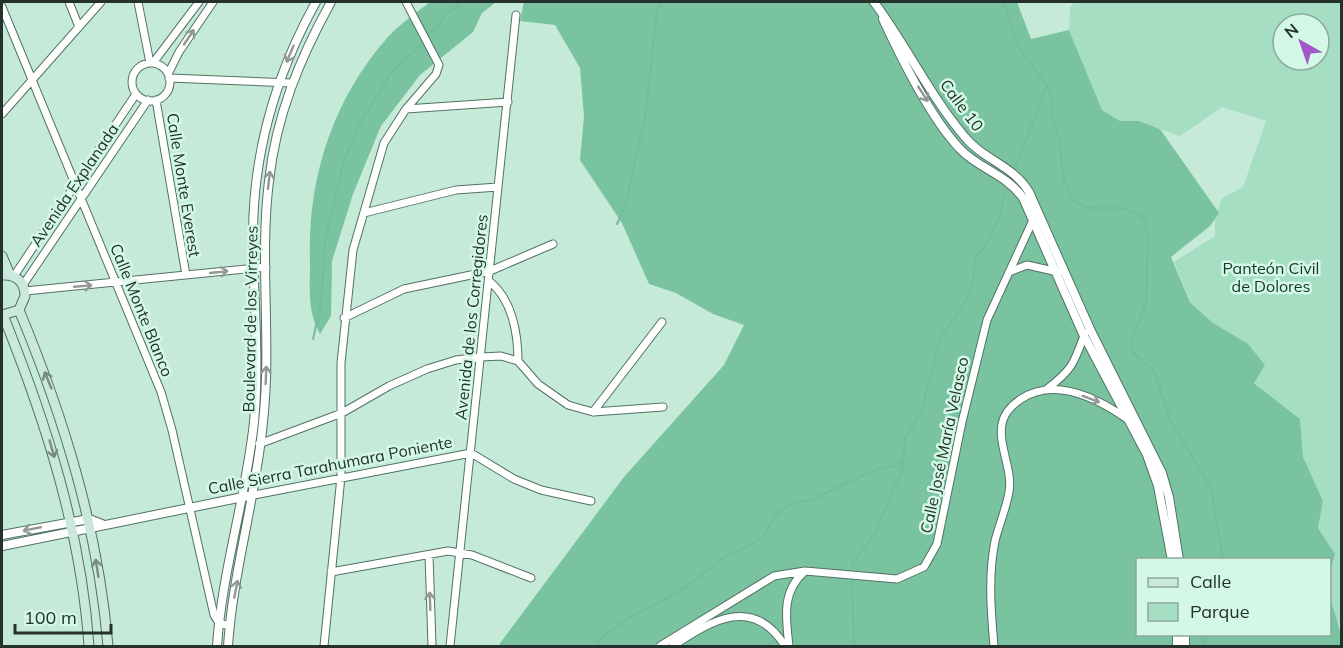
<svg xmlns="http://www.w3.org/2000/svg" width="1343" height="648" font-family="Mulish,sans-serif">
<rect width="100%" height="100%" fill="#c6ead8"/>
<path fill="#a6dec3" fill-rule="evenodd" d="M 1074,2 L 1341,2 L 1341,627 C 1327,603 1328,581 1335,554 L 1318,528 L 1323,501 L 1303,457 L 1300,419 L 1254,382 L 1265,365 L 1248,345 L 1213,323 L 1190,301 L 1174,262 L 1215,236 L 1215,218 L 1222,198 L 1243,187 L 1266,121 L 1222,107 L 1180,136 L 1139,121 L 1120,121 L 1102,110 L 1069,30 L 1070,8 ZM 1283,24 L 1319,24 L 1319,60 L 1283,60 Z"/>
<path fill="#79c3a1" d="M 430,2 L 496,2 L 482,13 L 473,32 L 420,75 L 381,126 L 353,194 L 332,261 L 331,316 L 320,334 C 307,311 310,289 310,263 C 307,180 332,100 388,37 C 400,24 416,13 430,2 Z
M 524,2 L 1017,2 L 1031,39 L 1069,30 L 1102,110 L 1120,121 L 1139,121 L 1160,129 L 1219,213 L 1210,226 L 1171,257 L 1190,302 L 1213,323 L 1248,344 L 1265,365 L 1254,383 L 1300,419 L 1303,457 L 1323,501 L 1318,528 L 1335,554 L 1330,573 L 1330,560 L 1138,560 L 1138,634 L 1330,634 L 1330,596 C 1334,616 1342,626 1341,646 L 498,646 L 624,477 L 724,365 L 744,325 L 713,314 L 676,293 L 649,284 L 622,223 L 580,160 L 584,117 L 580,68 L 555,25 L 520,21 Z"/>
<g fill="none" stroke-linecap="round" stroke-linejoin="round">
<path stroke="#73bd9b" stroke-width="2" d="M 1004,2 L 1017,45 L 1047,86 L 1052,99 L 1052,116 L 1060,142 L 1063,177 L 1072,200 L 1090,208 L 1119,208 L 1133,211 L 1144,220 L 1148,234 L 1146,303 L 1130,345 L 1133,352 L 1155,373 L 1171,422 L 1211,488 L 1223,560
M 1010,181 L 1047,86
M 617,224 L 625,206 L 646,112 L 657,10 L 661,2
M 313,339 L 321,304 L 325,242 L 344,160 L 359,125 L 392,71 L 417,49 L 446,15 L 462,2
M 852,572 L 853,563 L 874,535 L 902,471 L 905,439 L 921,413 L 940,339 L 965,302 L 973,283 L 975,257 L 987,244 L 1000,214 L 1007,186
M 852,578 L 854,646
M 595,646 L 606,634 L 629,618 L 685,588 L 724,557 L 754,543 L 764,535 L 777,514 L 791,504 L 813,499 L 877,469 L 894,466 L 905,460
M 1203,646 L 1207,634"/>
<defs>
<path id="minor" d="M 69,2 L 79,27
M 138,2 L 150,63
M 2,7 L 161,392 L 172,430 L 214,615 L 219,623 L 230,626
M 153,63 L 199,2
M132 82a19 19 0 1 1 38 0a19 19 0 1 1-38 0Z
M 168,74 L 179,52 L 213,2
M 169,78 L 292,83
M 156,100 L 186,275
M 406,109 L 508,102
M 2,114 L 101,2
M 364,213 L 456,190 L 498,187
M 1009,272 L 1027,265 L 1058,272
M 14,276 L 136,94
M 489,281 C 512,299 518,333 518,361
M 23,285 L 148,100
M 25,291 L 266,267
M 344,318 L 404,289 L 490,271 L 553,244
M 1047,389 C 1073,369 1074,363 1085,333
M 593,412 L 662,322
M 259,444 L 342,413 L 389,386 L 427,369 L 456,360 L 481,357 L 501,356 L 518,361 L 538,384 L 568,405 L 593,412 L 663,407
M 254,495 L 471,453 L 514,479 L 541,490 L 591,501
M 429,555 L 432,646
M 331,572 L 448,551 L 472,555 L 531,578
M 324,646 L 341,477 L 341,363 L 353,250 L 384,143 L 406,109 L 436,74 L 439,65 L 406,2
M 450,646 L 516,15
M 660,646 L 774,576 L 805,571
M 673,646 C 712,620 753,595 785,646
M 789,646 C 786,618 781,592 805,571 L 897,579 L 924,567 L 937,544 L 962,422 L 987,320 L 1034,218
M 994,646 C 991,612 988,576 995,541 C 999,525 1006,509 1009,492 C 1013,470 998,446 1002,424 C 1004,413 1012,405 1021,399 C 1055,377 1097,398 1127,419"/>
<path id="tertiary" d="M 874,2 C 906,45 929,94 964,136 C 982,159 1014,166 1029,192 L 1090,329 L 1162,473 L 1169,497 L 1179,560
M 883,19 C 901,58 932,120 961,150 C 980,169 1007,175 1023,198 L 1083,334 L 1147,455 L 1158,486 L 1172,560
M 2,535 L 89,519 L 102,524
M 2,546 L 248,496
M 1177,634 L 1177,646
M 1185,634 L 1185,646
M 217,646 C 222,571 246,498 254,422 C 260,360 253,298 253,236 C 253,152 276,74 316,2
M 228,646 C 233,571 256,497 263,422 C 272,342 259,261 269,181 C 276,116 300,58 331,2"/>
<path id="secondary" d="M 2,256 L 10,275
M 2,275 C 15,274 25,281 25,296 L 19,310 L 2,315
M 19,310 C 64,418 98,529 108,646
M 3,315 C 46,422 81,531 89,646"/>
</defs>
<use href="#minor" stroke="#527262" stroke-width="9"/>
<use href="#tertiary" stroke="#527262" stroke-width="10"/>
<use href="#secondary" stroke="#527262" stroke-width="11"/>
<use href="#minor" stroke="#fff" stroke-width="7"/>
<use href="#tertiary" stroke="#fff" stroke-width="8"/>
<use href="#secondary" stroke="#cae8db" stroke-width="9"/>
</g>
<defs><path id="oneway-shaft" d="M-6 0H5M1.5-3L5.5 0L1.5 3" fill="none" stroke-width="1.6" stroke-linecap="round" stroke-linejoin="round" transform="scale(1.5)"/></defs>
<g stroke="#929895">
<use href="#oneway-shaft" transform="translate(189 37) rotate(-56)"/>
<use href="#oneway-shaft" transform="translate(290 54) rotate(113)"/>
<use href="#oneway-shaft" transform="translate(923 94) rotate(57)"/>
<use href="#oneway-shaft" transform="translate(269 180) rotate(-83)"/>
<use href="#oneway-shaft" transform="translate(219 272) rotate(-6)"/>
<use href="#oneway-shaft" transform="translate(83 286) rotate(-5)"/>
<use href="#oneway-shaft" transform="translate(266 375) rotate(-88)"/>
<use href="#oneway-shaft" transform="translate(1091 399) rotate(20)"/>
<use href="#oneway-shaft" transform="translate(32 529) rotate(169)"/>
<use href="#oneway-shaft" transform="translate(236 589) rotate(-79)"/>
<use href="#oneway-shaft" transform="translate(430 601) rotate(-92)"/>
</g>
<g stroke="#778d83">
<use href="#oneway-shaft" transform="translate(48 380) rotate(-112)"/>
<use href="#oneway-shaft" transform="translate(52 449) rotate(74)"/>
<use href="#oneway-shaft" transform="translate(97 568) rotate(-99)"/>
</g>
<g text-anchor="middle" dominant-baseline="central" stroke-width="5" stroke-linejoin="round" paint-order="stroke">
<g font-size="16" fill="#24322b" stroke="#d3f8e5">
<text transform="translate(962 105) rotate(53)">Calle 10</text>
<text transform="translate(74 185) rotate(-56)">Avenida Explanada</text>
<text transform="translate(184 185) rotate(81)">Calle Monte Everest</text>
<text transform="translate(142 310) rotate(68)">Calle Monte Blanco</text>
<text transform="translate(471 317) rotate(-84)">Avenida de los Corregidores</text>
<text transform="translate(250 319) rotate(-89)">Boulevard de los Virreyes</text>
<text transform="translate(944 445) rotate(-78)">Calle José María Velasco</text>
<text transform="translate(330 465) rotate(-11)">Calle Sierra Tarahumara Poniente</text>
</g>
<g font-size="16" fill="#143628" stroke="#d3f8e5">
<text x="1271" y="268">Panteón Civil<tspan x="1271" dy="18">de Dolores</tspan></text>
</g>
</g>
<rect width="1343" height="648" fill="none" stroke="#24322b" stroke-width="6"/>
<rect x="1136" y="558" width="195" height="78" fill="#d3f8e5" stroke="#8da99b" stroke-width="1.5"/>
<rect x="1148" y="578" width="30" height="9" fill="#cae8db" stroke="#8da99b" stroke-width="1.5"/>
<text x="1190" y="588" font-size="18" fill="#24322b">Calle</text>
<rect x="1148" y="603" width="30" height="18" fill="#a6dec3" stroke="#8da99b" stroke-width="1.5"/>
<text x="1190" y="618" font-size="18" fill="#24322b">Parque</text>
<g transform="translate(1301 42) rotate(320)"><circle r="28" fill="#d3f8e5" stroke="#8da99b" stroke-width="1.5"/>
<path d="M0-4.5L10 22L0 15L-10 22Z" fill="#a457c9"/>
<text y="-9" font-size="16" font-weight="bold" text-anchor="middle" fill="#24322b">N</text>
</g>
<path d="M15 624v9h96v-9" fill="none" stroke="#24322b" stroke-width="3"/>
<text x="24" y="624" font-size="18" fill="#24322b" stroke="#d3f8e5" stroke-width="4.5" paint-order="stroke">100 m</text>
</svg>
